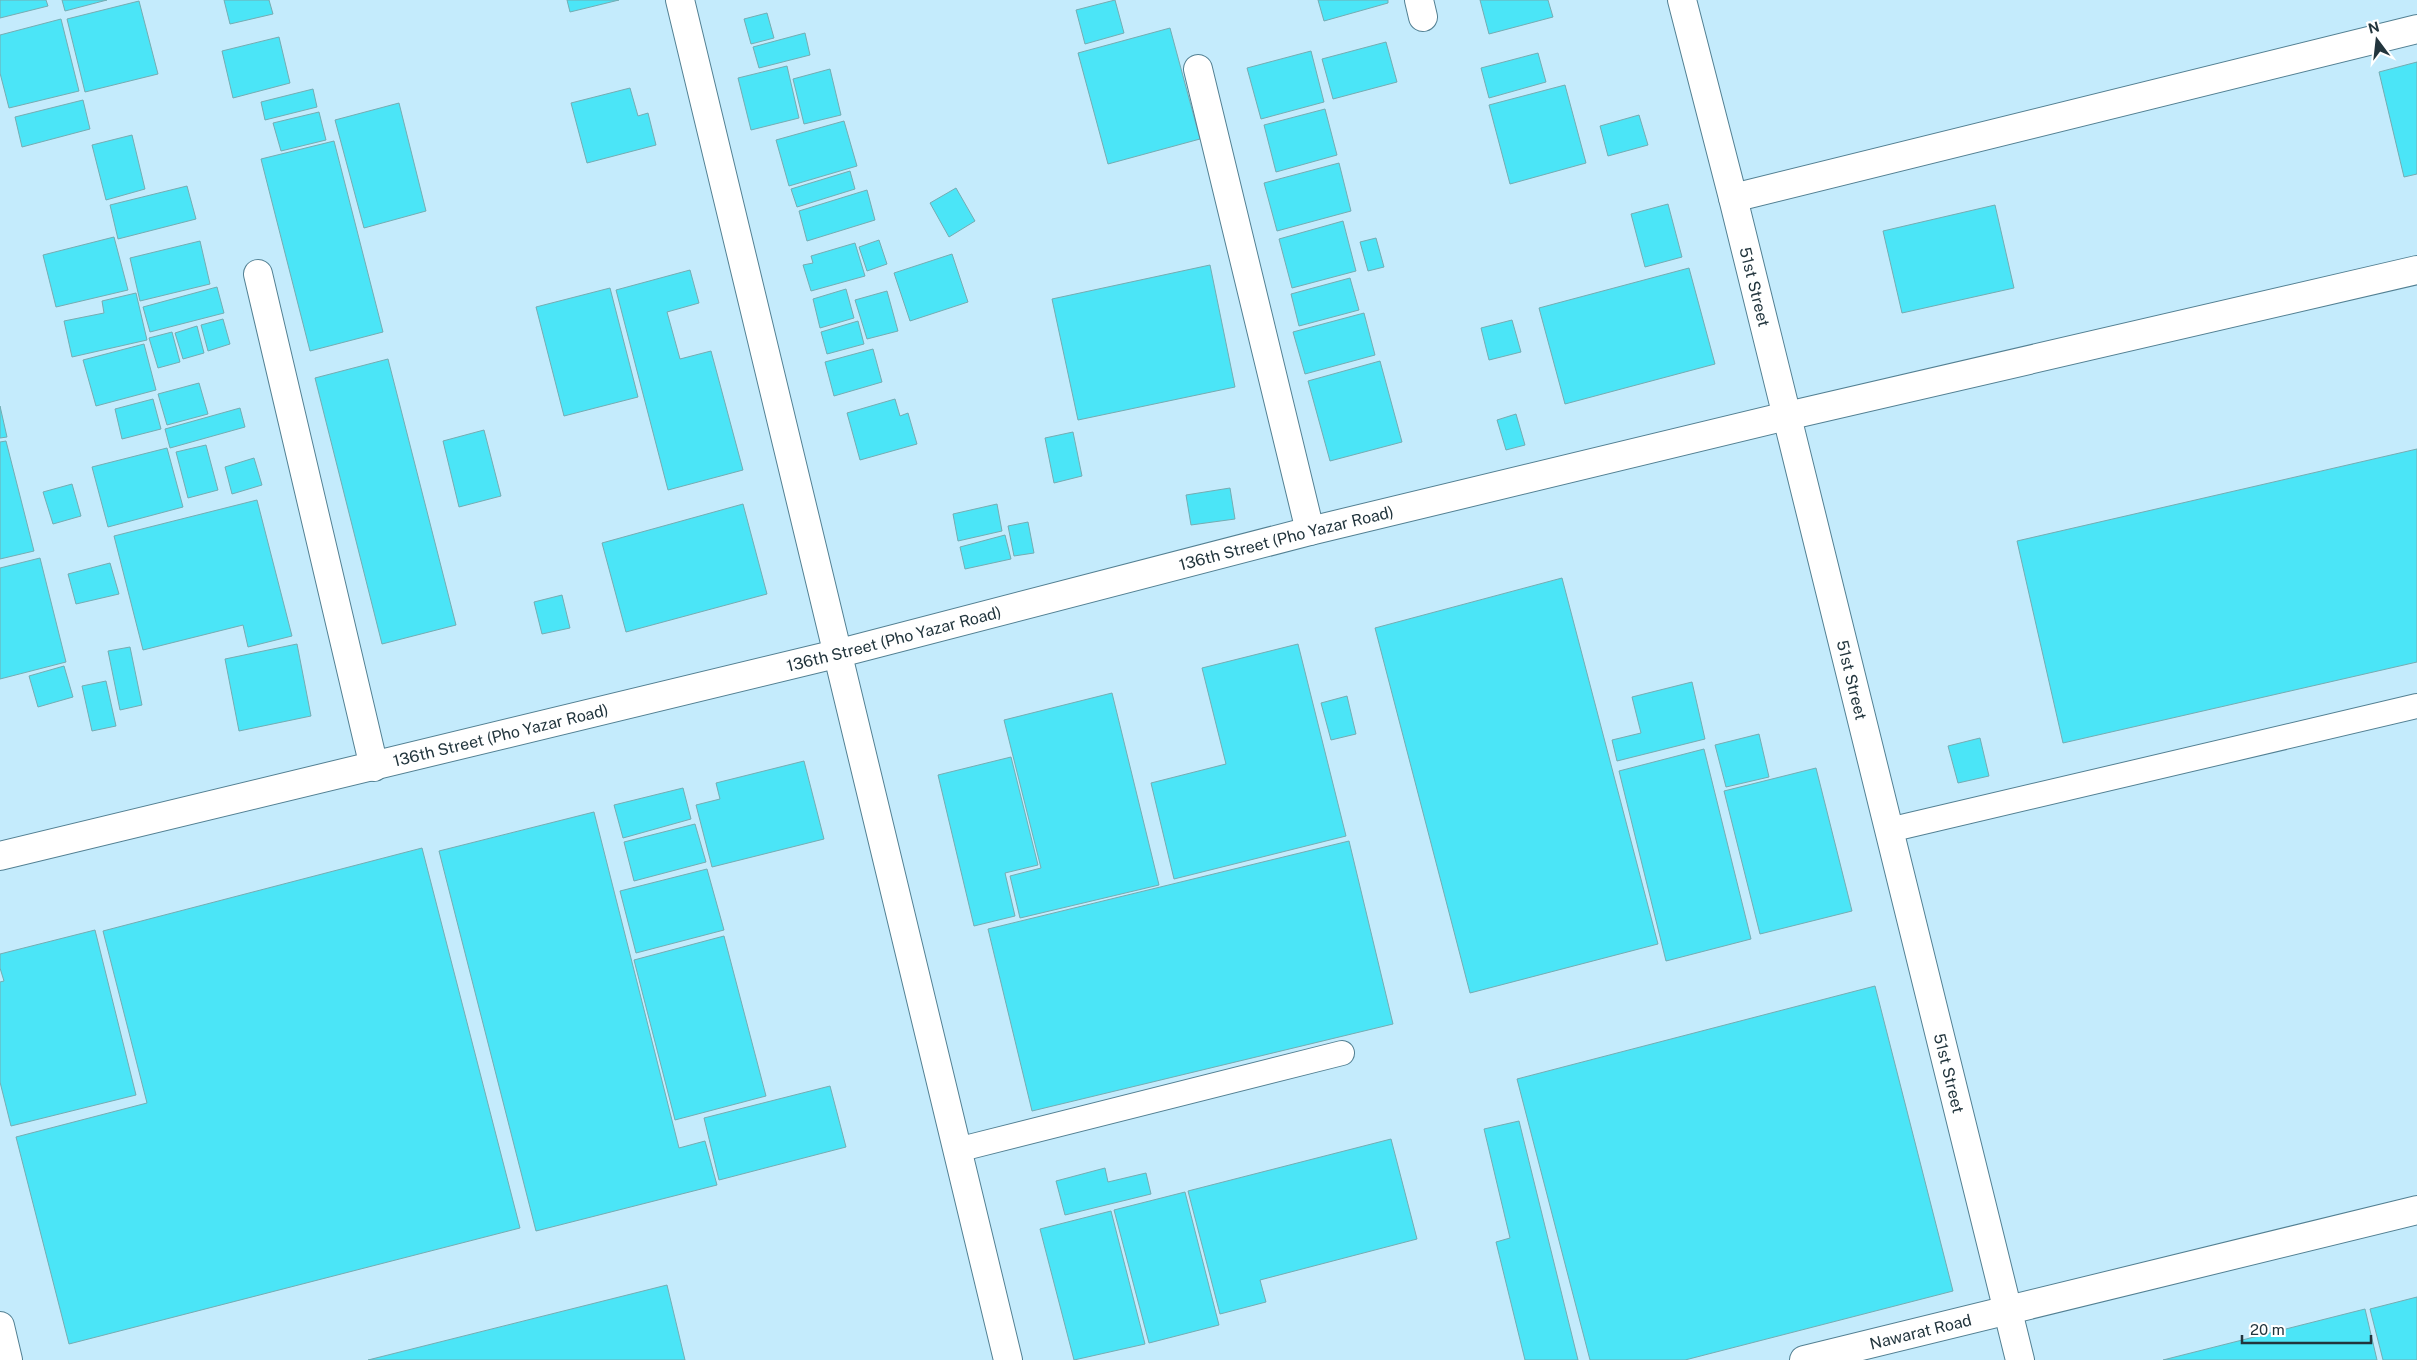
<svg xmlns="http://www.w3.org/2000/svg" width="2417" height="1360" font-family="'Public Sans',sans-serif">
<rect width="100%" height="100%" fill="#c4ebfc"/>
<path fill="#4be5f7" stroke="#75acb2" d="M 0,0 L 46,0 L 48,6 L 0,18 Z
M 62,0 L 107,0 L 65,11 Z
M 224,0 L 269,0 L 273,14 L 230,24 Z
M 567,0 L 619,0 L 570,12 Z
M 1115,0 L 1124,33 L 1085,44 L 1076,10 Z
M 1318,0 L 1388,0 L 1388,3 L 1324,21 Z
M 1480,0 L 1548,0 L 1553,17 L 1489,34 Z
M 139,1 L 158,74 L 85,92 L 67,19 Z
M 767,13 L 774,38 L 751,44 L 744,19 Z
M 61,19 L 79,91 L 9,108 L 0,73 L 0,35 Z
M 1170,28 L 1200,139 L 1108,164 L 1078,53 Z
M 805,33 L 810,55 L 759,68 L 753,47 Z
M 279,37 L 290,83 L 233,98 L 222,51 Z
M 1386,42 L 1397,82 L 1333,99 L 1322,59 Z
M 1311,51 L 1324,102 L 1261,119 L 1247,68 Z
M 1538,53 L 1546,82 L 1489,98 L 1481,68 Z
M 2417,62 L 2417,174 L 2404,177 L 2379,72 Z
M 787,66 L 799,118 L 751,130 L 738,78 Z
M 830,69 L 841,115 L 804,124 L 793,79 Z
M 1565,85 L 1586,163 L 1510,184 L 1489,105 Z
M 630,88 L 638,116 L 648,113 L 656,145 L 587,163 L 571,103 Z
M 313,89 L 317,107 L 265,120 L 261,102 Z
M 83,100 L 90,129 L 22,147 L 15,117 Z
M 399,103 L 426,211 L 364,228 L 335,120 Z
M 1325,109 L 1337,155 L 1276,172 L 1264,125 Z
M 319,112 L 326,140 L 281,151 L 273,123 Z
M 1639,115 L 1648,145 L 1608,156 L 1600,126 Z
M 844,121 L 857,166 L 789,186 L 776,140 Z
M 132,135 L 145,189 L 106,200 L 92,145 Z
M 334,141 L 383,332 L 310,351 L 261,159 Z
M 1339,163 L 1351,211 L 1277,231 L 1264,183 Z
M 850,171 L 855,189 L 797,207 L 791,189 Z
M 187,186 L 196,219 L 118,239 L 110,205 Z
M 956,188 L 975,221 L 949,237 L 930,203 Z
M 867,190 L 875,220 L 807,241 L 799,211 Z
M 1668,204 L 1682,257 L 1645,267 L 1631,214 Z
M 1995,205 L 2014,288 L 1902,313 L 1883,231 Z
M 1343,221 L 1356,271 L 1292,288 L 1279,239 Z
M 114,237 L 128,290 L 56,307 L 43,255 Z
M 1376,238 L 1384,267 L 1368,271 L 1360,242 Z
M 879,240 L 887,264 L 867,271 L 859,247 Z
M 200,241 L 210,284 L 140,301 L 130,258 Z
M 855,243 L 865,276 L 811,291 L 803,265 L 813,263 L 811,256 Z
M 952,254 L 968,302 L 910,321 L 894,273 Z
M 1210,265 L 1235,387 L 1078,420 L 1052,299 Z
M 1689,268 L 1715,364 L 1565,404 L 1539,308 Z
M 690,270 L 699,303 L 667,312 L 680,359 L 711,351 L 743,470 L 668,490 L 616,290 Z
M 1350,278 L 1359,310 L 1299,326 L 1291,294 Z
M 217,287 L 224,313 L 150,332 L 143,307 Z
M 610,288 L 638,397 L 564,416 L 536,307 Z
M 846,289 L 854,318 L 820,328 L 813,299 Z
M 887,291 L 898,331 L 867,339 L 855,300 Z
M 136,293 L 147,340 L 72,357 L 64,321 L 104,313 L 102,301 Z
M 1364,313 L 1375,355 L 1305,374 L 1293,332 Z
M 223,319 L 230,344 L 208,351 L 201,325 Z
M 1512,320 L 1521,352 L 1489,360 L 1481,328 Z
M 858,321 L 864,344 L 827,354 L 821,332 Z
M 197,326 L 204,353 L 183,359 L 175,333 Z
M 172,332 L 180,362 L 158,368 L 149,338 Z
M 144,344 L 156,390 L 96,406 L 83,360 Z
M 873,349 L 882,382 L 834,396 L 825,362 Z
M 388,359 L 456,625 L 382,644 L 315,378 Z
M 1380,361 L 1402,442 L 1330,461 L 1308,381 Z
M 199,383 L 208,414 L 167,425 L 158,394 Z
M 153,399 L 161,429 L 122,439 L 115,409 Z
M 895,399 L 900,416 L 908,413 L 917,444 L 860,460 L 847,413 Z
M 0,406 L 7,437 L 0,438 Z
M 240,408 L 245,427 L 170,448 L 165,429 Z
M 1516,414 L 1525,445 L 1506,450 L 1497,420 Z
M 484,430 L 501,496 L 459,507 L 443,441 Z
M 1073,432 L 1082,476 L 1054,483 L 1045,438 Z
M 6,441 L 34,551 L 0,559 L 0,442 Z
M 206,445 L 218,490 L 188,498 L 176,452 Z
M 167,448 L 183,507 L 108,527 L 92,467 Z
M 2417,449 L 2417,662 L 2063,743 L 2017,541 Z
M 254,458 L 262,485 L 232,494 L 225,467 Z
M 72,484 L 81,516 L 53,524 L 43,492 Z
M 1230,488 L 1235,519 L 1191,525 L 1186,495 Z
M 257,500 L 292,636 L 248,647 L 243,625 L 143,650 L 114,536 Z
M 743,504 L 767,594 L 626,632 L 602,543 Z
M 997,504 L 1002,531 L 958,541 L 953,514 Z
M 1028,522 L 1034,553 L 1014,556 L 1008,526 Z
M 1005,535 L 1011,559 L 965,569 L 960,547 Z
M 40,558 L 66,662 L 0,679 L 0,568 Z
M 110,563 L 119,594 L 76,604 L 68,574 Z
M 1562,578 L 1658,944 L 1470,993 L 1375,628 Z
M 562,595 L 570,628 L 542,634 L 534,602 Z
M 297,644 L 311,716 L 239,731 L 225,659 Z
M 1298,644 L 1346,836 L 1174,879 L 1151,783 L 1226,764 L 1202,668 Z
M 130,647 L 142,705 L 120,710 L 108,651 Z
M 64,666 L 73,697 L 38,707 L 29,676 Z
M 106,681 L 116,726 L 92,731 L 82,686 Z
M 1692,682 L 1705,739 L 1617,761 L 1612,740 L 1641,733 L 1632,697 Z
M 1112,693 L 1159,885 L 1020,918 L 1010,876 L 1041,868 L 1004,720 Z
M 1347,696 L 1356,734 L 1331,740 L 1321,703 Z
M 1759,734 L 1769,777 L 1726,787 L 1715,745 Z
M 1980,738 L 1989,776 L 1958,783 L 1948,746 Z
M 1704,749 L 1751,939 L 1666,961 L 1619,771 Z
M 1011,757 L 1038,865 L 1005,873 L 1015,916 L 974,926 L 938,775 Z
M 804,761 L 824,839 L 712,867 L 696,805 L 720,799 L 716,783 Z
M 1816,768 L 1852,911 L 1760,934 L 1724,791 Z
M 683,788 L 691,819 L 623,838 L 614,805 Z
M 594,812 L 679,1148 L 705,1141 L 717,1185 L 536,1231 L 439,851 Z
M 695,824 L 706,862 L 634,881 L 624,842 Z
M 1349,841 L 1393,1024 L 1032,1111 L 988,929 Z
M 422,848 L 520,1228 L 69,1344 L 16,1137 L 147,1103 L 103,931 Z
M 707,869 L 724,930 L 636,953 L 620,891 Z
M 95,930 L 136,1095 L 11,1126 L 0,1082 L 0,982 L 4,981 L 0,968 L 0,954 Z
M 724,936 L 766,1096 L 675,1120 L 634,960 Z
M 1875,986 L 1953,1291 L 1685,1360 L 1590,1360 L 1517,1079 Z
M 830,1086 L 846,1147 L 719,1180 L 704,1118 Z
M 1519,1121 L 1578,1360 L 1525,1360 L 1496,1242 L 1510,1238 L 1484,1129 Z
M 1391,1139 L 1417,1239 L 1260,1280 L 1266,1302 L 1220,1314 L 1188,1191 Z
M 1105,1168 L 1108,1182 L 1146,1173 L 1151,1194 L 1065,1215 L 1056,1181 Z
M 1185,1192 L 1219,1325 L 1149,1343 L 1114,1210 Z
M 1111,1211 L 1145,1344 L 1074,1360 L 1040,1229 Z
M 667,1285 L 685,1360 L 368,1360 Z
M 2417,1297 L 2417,1360 L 2383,1360 L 2370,1309 Z
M 2365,1309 L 2377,1360 L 2163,1360 Z"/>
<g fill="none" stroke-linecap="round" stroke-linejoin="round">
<defs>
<path id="lane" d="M 1889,830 L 2417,706
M 957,1150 L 1342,1053"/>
<g id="street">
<path d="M 680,0 L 1008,1360"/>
<path d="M 1419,0 L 1423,17"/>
<path d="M 1198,69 L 1310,531"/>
<path d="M 1733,198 L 2417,29"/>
<path d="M 258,274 L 374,767"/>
<path id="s1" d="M 0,856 L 836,654 L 1310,531 L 1787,416 L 2417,270"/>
<path d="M 0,1326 L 8,1360"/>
<path id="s2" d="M 1804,1360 L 2417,1210"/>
</g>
<g id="secondary">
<path id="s3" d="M 1682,0 L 1733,198 L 2020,1360"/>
</g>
</defs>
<use href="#lane" stroke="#538093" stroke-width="26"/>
<use href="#street" stroke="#538093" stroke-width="30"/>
<use href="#secondary" stroke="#538093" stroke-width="30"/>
<use href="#lane" stroke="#fff" stroke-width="24"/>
<use href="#street" stroke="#fff" stroke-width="28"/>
<use href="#secondary" stroke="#fff" stroke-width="28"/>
</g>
<g text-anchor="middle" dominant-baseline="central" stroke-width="5" stroke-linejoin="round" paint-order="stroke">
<g font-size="16" fill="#22353d" stroke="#fff">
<text stroke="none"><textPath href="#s3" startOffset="296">51st Street</textPath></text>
<text stroke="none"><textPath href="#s1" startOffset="1325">136th Street (Pho Yazar Road)</textPath></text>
<text stroke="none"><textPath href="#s1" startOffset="920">136th Street (Pho Yazar Road)</textPath></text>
<text stroke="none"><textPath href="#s3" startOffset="701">51st Street</textPath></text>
<text stroke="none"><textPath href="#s1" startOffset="515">136th Street (Pho Yazar Road)</textPath></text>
<text stroke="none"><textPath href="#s3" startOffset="1106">51st Street</textPath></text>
<text stroke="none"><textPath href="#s2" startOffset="120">Nawarat Road</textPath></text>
</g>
</g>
<g transform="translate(2377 40) rotate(345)" stroke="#ffffff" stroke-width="4" paint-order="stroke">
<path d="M0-4L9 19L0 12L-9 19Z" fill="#22353d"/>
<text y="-8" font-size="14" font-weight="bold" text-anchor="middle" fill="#22353d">N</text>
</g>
<path d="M2242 1335v8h129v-8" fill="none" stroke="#22353d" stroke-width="2.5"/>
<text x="2250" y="1335" font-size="15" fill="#22353d" stroke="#ffffff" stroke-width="4" paint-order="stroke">20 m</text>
</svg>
